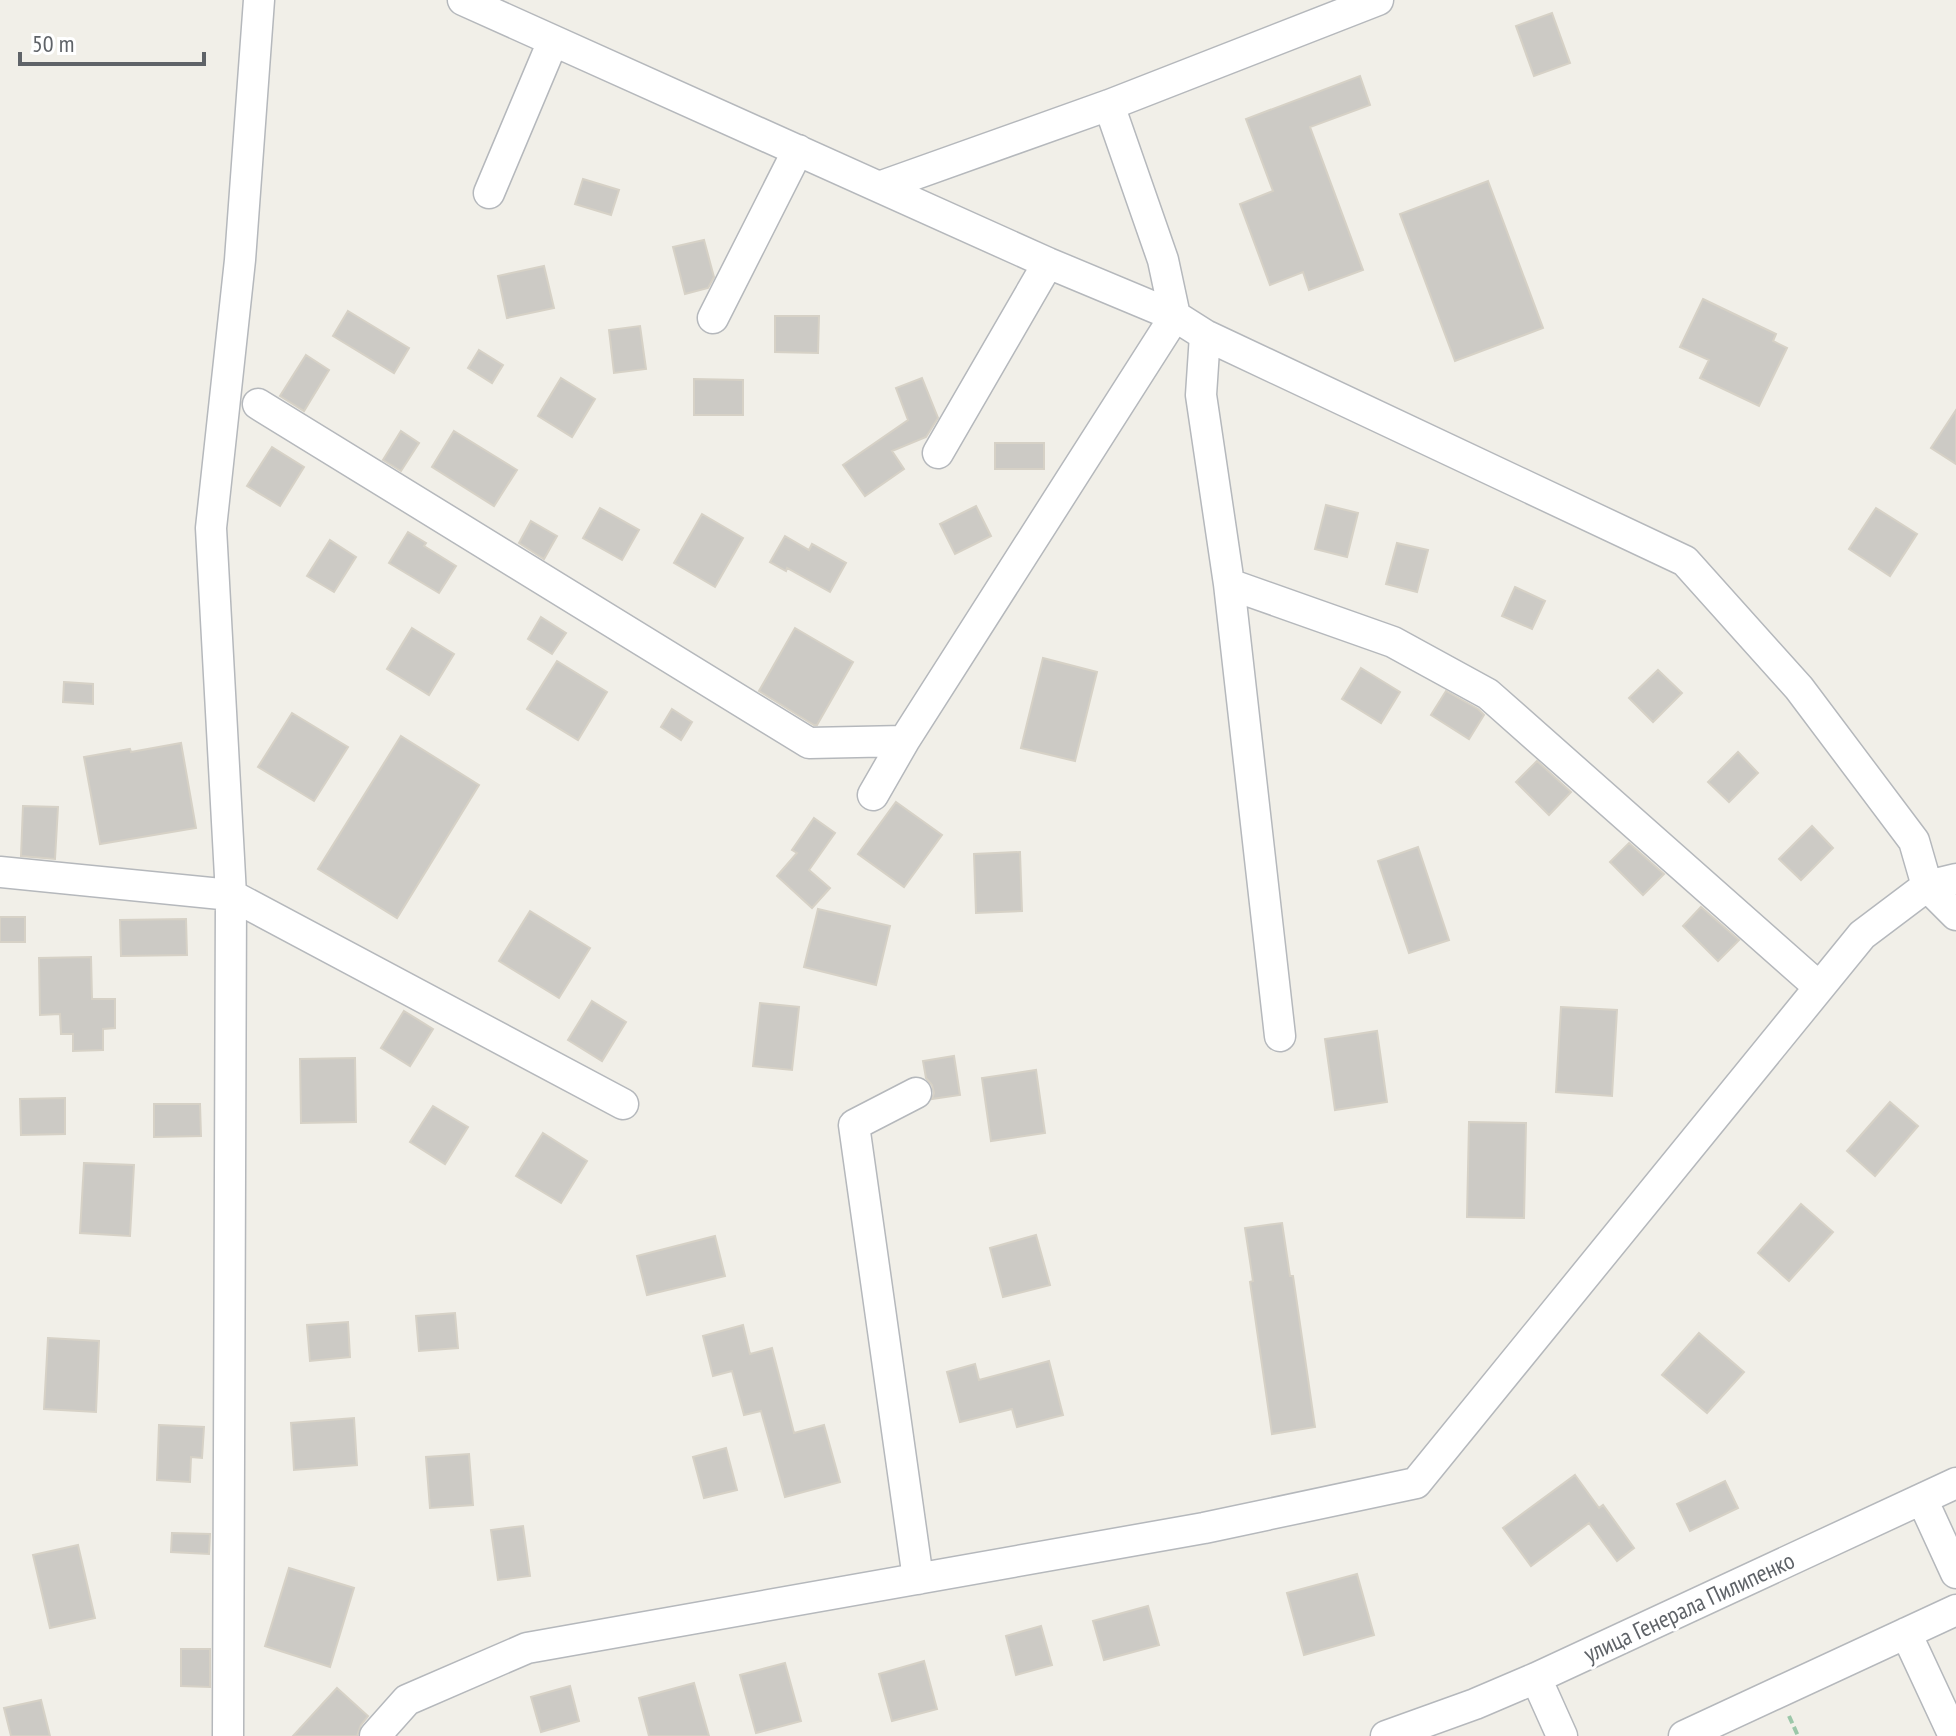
<svg xmlns="http://www.w3.org/2000/svg" width="1956" height="1736" font-family="'PT Sans Narrow',sans-serif">
<rect width="100%" height="100%" fill="#f1efe8"/>
<path fill="#cccac5" stroke="#d6d1c6" stroke-width="2" d="M 1552,13 L 1570,63 L 1534,76 L 1516,26 Z
M 1360,76 L 1370,105 L 1310,127 L 1363,270 L 1309,290 L 1303,272 L 1270,285 L 1240,204 L 1273,191 L 1246,119 Z
M 583,179 L 619,190 L 611,215 L 575,204 Z
M 1488,181 L 1543,328 L 1455,361 L 1400,214 Z
M 704,240 L 714,277 L 708,288 L 685,294 L 673,247 Z
M 544,266 L 554,308 L 507,318 L 498,276 Z
M 1703,299 L 1776,334 L 1773,341 L 1787,348 L 1759,406 L 1700,378 L 1709,360 L 1680,347 Z
M 348,311 L 409,348 L 394,373 L 333,336 Z
M 775,316 L 819,316 L 818,353 L 775,352 Z
M 640,326 L 646,369 L 614,373 L 609,330 Z
M 479,350 L 503,365 L 492,383 L 468,368 Z
M 306,355 L 329,370 L 304,411 L 280,396 Z
M 561,378 L 595,399 L 572,437 L 538,416 Z
M 922,378 L 938,418 L 926,437 L 892,451 L 904,469 L 865,496 L 843,465 L 908,420 L 896,388 Z
M 694,379 L 743,380 L 743,415 L 694,415 Z
M 1956,410 L 1956,464 L 1931,448 Z
M 401,431 L 419,443 L 401,471 L 383,460 Z
M 454,431 L 517,470 L 494,506 L 432,467 Z
M 995,443 L 1044,443 L 1044,469 L 995,469 Z
M 272,447 L 304,467 L 280,506 L 247,486 Z
M 1326,505 L 1358,513 L 1347,557 L 1315,549 Z
M 976,506 L 991,536 L 955,554 L 940,524 Z
M 600,508 L 639,530 L 622,560 L 583,538 Z
M 1876,508 L 1917,534 L 1890,576 L 1849,549 Z
M 702,514 L 743,538 L 715,587 L 674,563 Z
M 531,521 L 557,536 L 544,559 L 519,543 Z
M 408,532 L 426,543 L 424,546 L 456,566 L 439,593 L 389,563 Z
M 785,536 L 809,550 L 812,544 L 846,563 L 830,592 L 787,568 L 786,571 L 770,562 Z
M 330,540 L 356,557 L 334,592 L 307,576 Z
M 1397,543 L 1428,550 L 1417,592 L 1386,584 Z
M 1515,587 L 1545,601 L 1532,629 L 1502,616 Z
M 541,617 L 566,633 L 552,654 L 528,639 Z
M 412,628 L 454,654 L 429,695 L 387,669 Z
M 795,628 L 853,662 L 817,725 L 814,725 L 759,691 Z
M 1043,658 L 1097,672 L 1075,761 L 1021,748 Z
M 557,661 L 607,692 L 578,740 L 527,709 Z
M 1361,668 L 1400,692 L 1381,723 L 1342,699 Z
M 1658,670 L 1682,693 L 1653,722 L 1629,698 Z
M 64,682 L 93,684 L 93,704 L 63,702 Z
M 1446,691 L 1478,709 L 1484,715 L 1469,739 L 1431,715 Z
M 672,709 L 692,722 L 681,740 L 661,727 Z
M 292,713 L 348,747 L 314,801 L 258,767 Z
M 401,736 L 479,785 L 397,918 L 318,869 Z
M 181,743 L 196,828 L 100,844 L 84,757 L 130,749 L 131,752 Z
M 1738,752 L 1758,773 L 1729,802 L 1708,782 Z
M 1537,761 L 1571,792 L 1549,815 L 1516,782 Z
M 896,802 L 942,835 L 904,887 L 858,854 Z
M 23,806 L 58,807 L 55,859 L 21,856 Z
M 814,818 L 835,833 L 809,870 L 830,888 L 812,908 L 777,876 L 797,853 L 792,850 Z
M 1812,826 L 1833,848 L 1801,880 L 1779,859 Z
M 1629,843 L 1664,874 L 1643,895 L 1610,862 Z
M 1418,847 L 1449,940 L 1409,953 L 1378,861 Z
M 1020,852 L 1022,911 L 976,913 L 974,854 Z
M 1701,907 L 1739,940 L 1718,961 L 1683,926 Z
M 818,909 L 890,926 L 876,985 L 804,967 Z
M 530,911 L 590,948 L 559,998 L 499,961 Z
M 0,917 L 25,917 L 25,942 L 0,942 Z
M 186,919 L 187,955 L 121,956 L 120,920 Z
M 91,957 L 92,999 L 115,999 L 115,1028 L 103,1029 L 103,1050 L 73,1051 L 73,1034 L 61,1034 L 60,1014 L 40,1015 L 39,958 Z
M 592,1001 L 626,1022 L 602,1061 L 568,1040 Z
M 760,1003 L 799,1007 L 792,1070 L 753,1066 Z
M 1561,1007 L 1617,1010 L 1612,1096 L 1556,1092 Z
M 404,1011 L 433,1029 L 410,1066 L 381,1048 Z
M 1377,1031 L 1387,1102 L 1335,1110 L 1325,1039 Z
M 954,1056 L 960,1095 L 932,1099 L 934,1093 L 932,1085 L 926,1078 L 923,1061 Z
M 355,1058 L 356,1122 L 301,1123 L 300,1059 Z
M 1036,1070 L 1045,1133 L 991,1141 L 982,1078 Z
M 65,1098 L 65,1134 L 21,1135 L 20,1099 Z
M 1890,1102 L 1918,1126 L 1875,1176 L 1847,1151 Z
M 154,1104 L 200,1104 L 201,1136 L 154,1137 Z
M 433,1106 L 468,1127 L 445,1164 L 410,1142 Z
M 1469,1122 L 1526,1123 L 1524,1218 L 1467,1217 Z
M 543,1133 L 587,1161 L 561,1203 L 516,1176 Z
M 84,1163 L 134,1165 L 130,1236 L 80,1233 Z
M 1801,1204 L 1833,1232 L 1789,1281 L 1758,1253 Z
M 1282,1223 L 1290,1276 L 1293,1276 L 1315,1427 L 1272,1434 L 1250,1282 L 1253,1281 L 1245,1228 Z
M 1036,1235 L 1050,1285 L 1003,1297 L 990,1248 Z
M 715,1236 L 725,1276 L 647,1295 L 637,1256 Z
M 455,1313 L 458,1348 L 419,1351 L 416,1316 Z
M 348,1322 L 350,1357 L 310,1361 L 307,1325 Z
M 743,1325 L 750,1354 L 772,1348 L 794,1433 L 824,1425 L 840,1482 L 785,1497 L 761,1411 L 744,1415 L 732,1371 L 713,1376 L 703,1336 Z
M 1699,1333 L 1744,1372 L 1707,1413 L 1662,1375 Z
M 48,1338 L 99,1341 L 96,1412 L 44,1409 Z
M 1049,1361 L 1063,1415 L 1017,1427 L 1012,1409 L 960,1422 L 947,1372 L 975,1364 L 979,1380 Z
M 354,1418 L 357,1465 L 294,1470 L 291,1423 Z
M 159,1425 L 204,1427 L 202,1458 L 191,1457 L 190,1482 L 157,1480 Z
M 726,1448 L 737,1490 L 704,1498 L 693,1457 Z
M 469,1454 L 473,1505 L 430,1508 L 426,1457 Z
M 1575,1475 L 1599,1508 L 1603,1505 L 1634,1548 L 1617,1561 L 1589,1523 L 1531,1566 L 1503,1528 Z
M 1725,1481 L 1738,1508 L 1690,1531 L 1677,1504 Z
M 523,1526 L 530,1576 L 498,1580 L 491,1530 Z
M 172,1533 L 210,1534 L 209,1554 L 171,1552 Z
M 78,1545 L 95,1618 L 50,1628 L 33,1555 Z
M 289,1568 L 354,1588 L 330,1667 L 265,1646 Z
M 1357,1574 L 1374,1635 L 1304,1655 L 1287,1593 Z
M 1148,1606 L 1159,1645 L 1104,1660 L 1093,1621 Z
M 1041,1626 L 1052,1665 L 1016,1675 L 1006,1636 Z
M 181,1649 L 210,1649 L 210,1687 L 181,1686 Z
M 924,1661 L 937,1709 L 892,1721 L 879,1674 Z
M 785,1663 L 801,1721 L 756,1733 L 740,1675 Z
M 694,1683 L 709,1736 L 649,1736 L 639,1698 Z
M 570,1686 L 579,1721 L 541,1732 L 531,1697 Z
M 337,1688 L 368,1716 L 361,1725 L 357,1736 L 293,1736 Z
M 41,1700 L 50,1736 L 11,1736 L 4,1708 Z"/>
<g fill="none" stroke-linecap="round" stroke-linejoin="round">
<defs>
<path id="minor" d="M 259,0 L 240,260 L 211,528 L 231,895 L 623,1104
M 463,0 L 1048,263 L 1175,316 L 1205,335 L 1685,561 L 1799,688 L 1914,841 L 1927,886 L 1956,915
M 879,187 L 1109,105 L 1378,0
M 489,193 L 553,41
M 713,318 L 798,150
M 1205,335 L 1201,395 L 1229,584 L 1280,1036
M 258,404 L 809,743 L 904,741
M 938,453 L 1048,263
M 1229,584 L 1393,642 L 1488,694 L 1819,987
M 873,795 L 904,741 L 1175,316 L 1163,260 L 1109,105
M 0,872 L 231,895 L 228,1736
M 916,1093 L 854,1125 L 918,1579
M 1922,1499 L 1956,1573
M 1906,1633 L 1954,1736
M 1536,1678 L 1562,1736
M 375,1736 L 407,1700 L 527,1648 L 1204,1528 L 1416,1483 L 1862,935 L 1927,886 L 1956,879
M 1386,1736 L 1475,1704 L 1536,1678 L 1956,1483
M 1684,1736 L 1956,1610"/>
</defs>
<use href="#minor" stroke="#b5b8bc" stroke-width="33"/>
<path stroke="#9cc7a9" stroke-width="4" stroke-dasharray="8 4" stroke-linecap="butt" d="M 1789,1716 L 1798,1736"/>
<use href="#minor" stroke="#fff" stroke-width="30"/>
</g>
<g text-anchor="middle" dominant-baseline="central" stroke-width="6" stroke-linejoin="round" paint-order="stroke">
<g font-size="24" fill="#5f6368" stroke="#fff">
<text transform="translate(1689 1607) rotate(-25)">улица Генерала Пилипенко</text>
</g>
</g>
<path d="M20 52v12h184v-12" fill="none" stroke="#5f6368" stroke-width="4"/>
<text x="32" y="52" font-size="24" fill="#5f6368" stroke="#ffffff" stroke-width="6" paint-order="stroke">50 m</text>
</svg>
